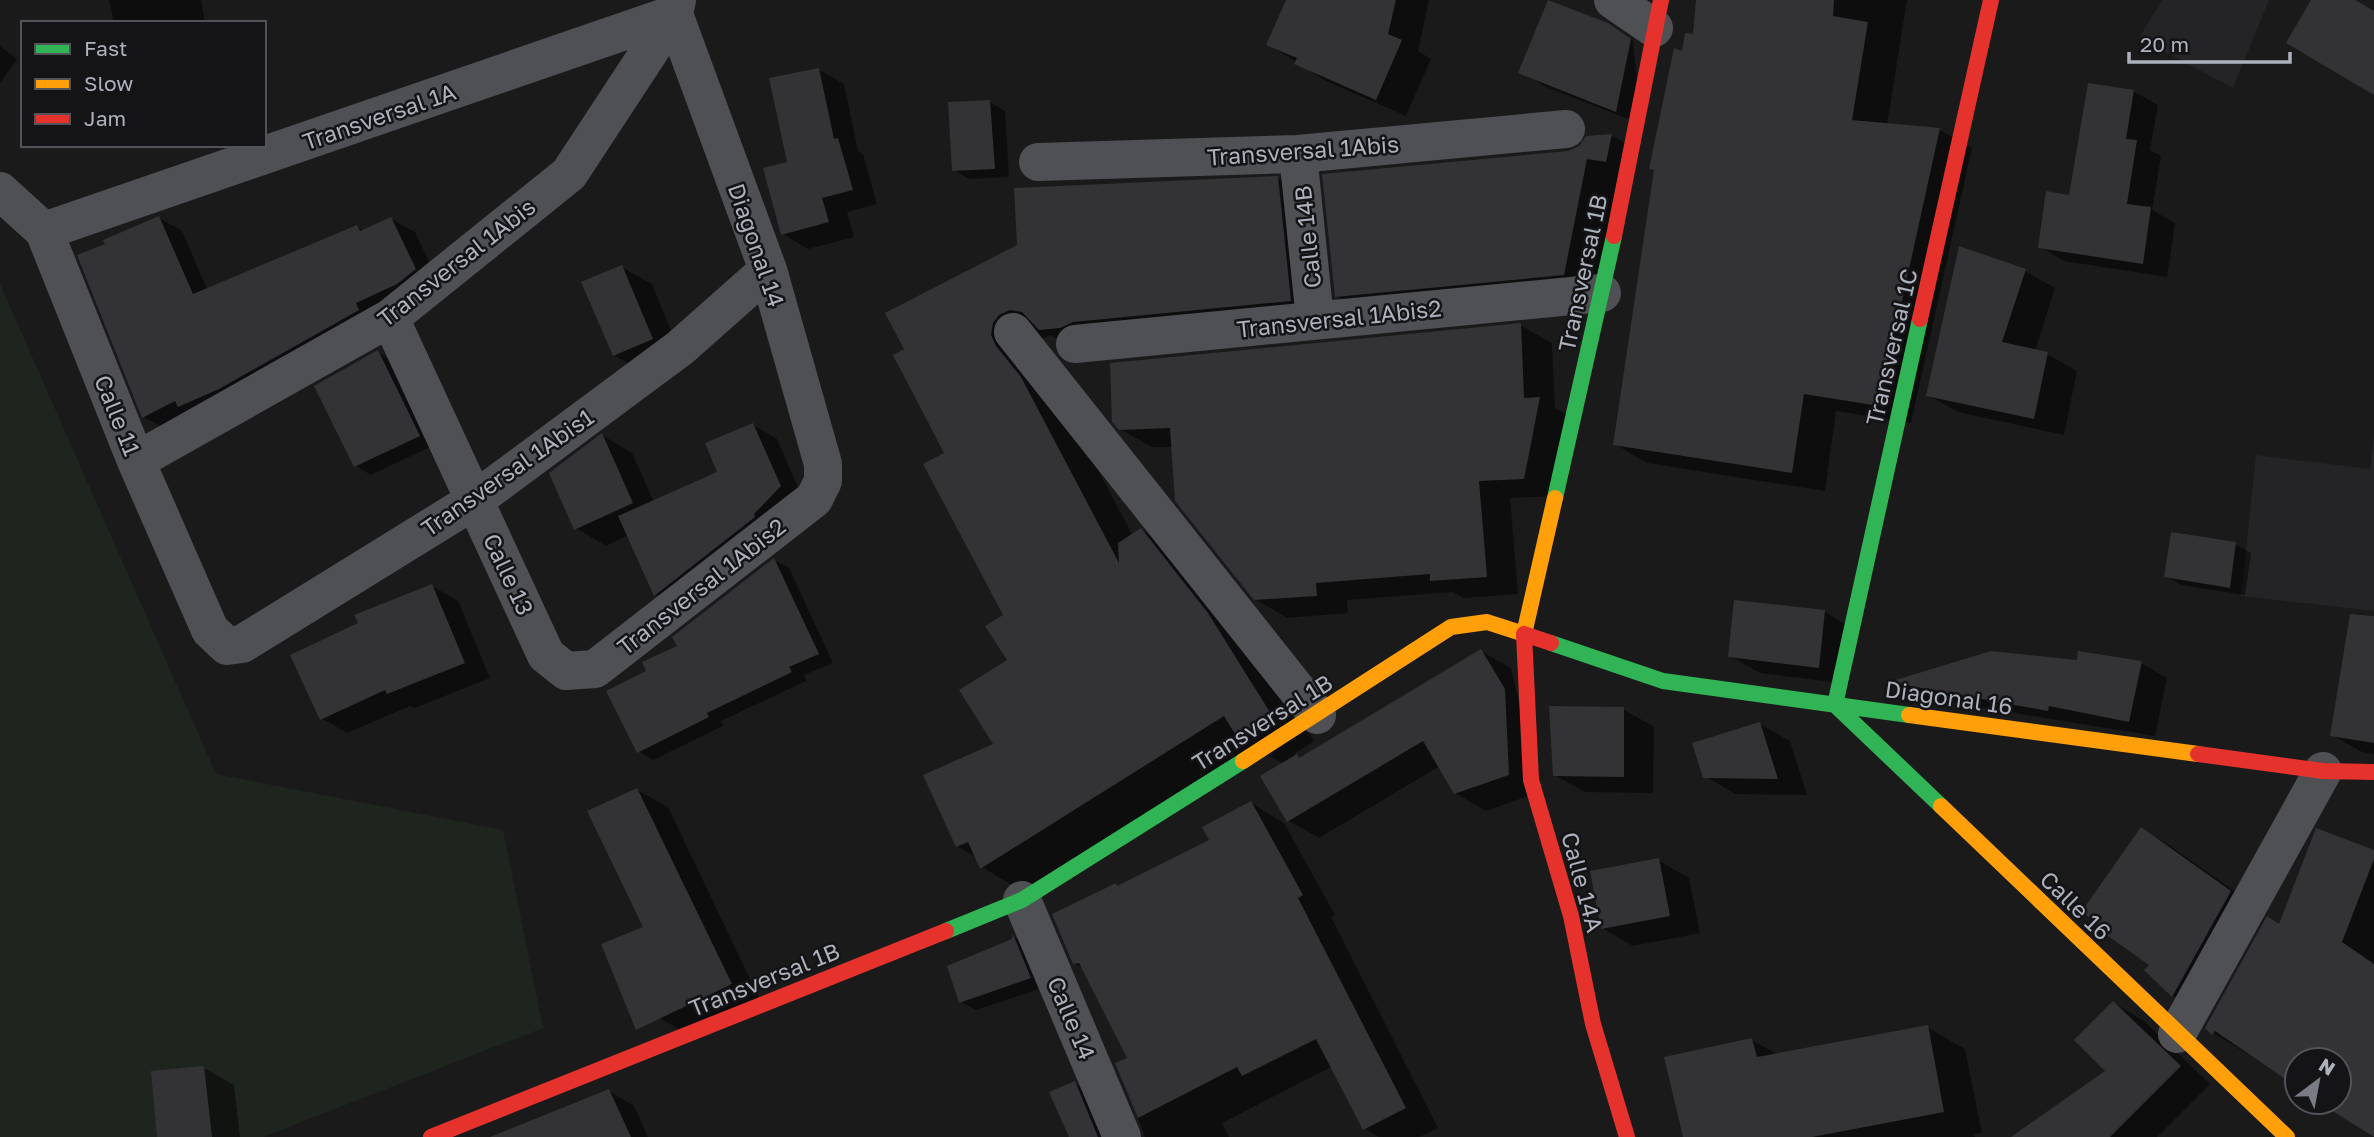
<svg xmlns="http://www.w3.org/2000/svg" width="2374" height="1137" font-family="'Golos Text',sans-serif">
<rect width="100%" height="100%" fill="#1a1a1b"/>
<path fill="#242427" d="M 2162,0 L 2269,0 L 2233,88 L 2139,38 Z
M 2374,434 L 2374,611 L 2241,596 L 2256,455 L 2370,469 Z"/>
<path fill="#1e251f" d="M 0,284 L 216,774 L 503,830 L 543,1028 L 263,1137 L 0,1137 Z"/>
<path fill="#0007" d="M 109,0 L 201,0 L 205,23 L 114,23 Z
M 1288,0 L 1429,0 L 1418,51 L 1431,59 L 1406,116 L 1326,81 L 1268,44 Z
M 1698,0 L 1907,0 L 1887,125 L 1940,130 L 1972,148 L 1911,423 L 1836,411 L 1825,491 L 1647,463 L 1615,444 L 1655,171 L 1651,168 L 1684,54 L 1695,36 Z
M 1607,25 L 1633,40 L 1641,124 L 1546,87 L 1521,72 Z
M 0,46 L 17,59 L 0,83 Z
M 818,69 L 844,84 L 858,151 L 863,154 L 877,204 L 847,212 L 854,237 L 808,249 L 783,234 Z
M 2133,91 L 2158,105 L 2150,150 L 2161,156 L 2152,210 L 2175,223 L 2167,277 L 2064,261 L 2040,247 Z
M 990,102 L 1005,111 L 1009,177 L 969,179 L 954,170 Z
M 1611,135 L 1640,152 L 1593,290 L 1365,312 L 1336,296 L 1568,152 Z
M 1278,178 L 1320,203 L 1332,325 L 1083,353 L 1051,335 L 1041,339 L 1063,403 L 1133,536 L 1141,530 L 1183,555 L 1250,639 L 1314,741 L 1294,754 L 1302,759 L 1481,651 L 1511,668 L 1539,792 L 1486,811 L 1455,793 L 1440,766 L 1319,838 L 1289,821 L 1284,764 L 1254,747 L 1023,892 L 982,867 L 977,858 L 957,846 L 996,745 L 1010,660 L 1005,615 L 947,454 L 896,356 Z
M 159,218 L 182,231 L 207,289 L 357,227 L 365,231 L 391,219 L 415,232 L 439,282 L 167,430 L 144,417 L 107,245 Z
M 621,267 L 652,284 L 682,357 L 645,373 L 614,355 Z
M 2025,271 L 2055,288 L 2035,351 L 2047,354 L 2077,371 L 2064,435 L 1958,412 L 1928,395 Z
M 1520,325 L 1552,343 L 1555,408 L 1571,417 L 1555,496 L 1510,498 L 1518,594 L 1463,598 L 1453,592 L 1347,600 L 1348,613 L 1287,618 L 1255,599 L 1173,447 L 1152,447 L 1120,429 Z
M 378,352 L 393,361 L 434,445 L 371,475 L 356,466 Z
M 753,425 L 777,439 L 804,501 L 679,608 L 655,594 L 629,535 L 606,546 L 576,528 L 602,435 L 632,453 L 654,502 L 720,473 Z
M 2235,544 L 2251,553 L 2245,595 L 2181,585 L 2166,576 Z
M 774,560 L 789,568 L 833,663 L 804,675 L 806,681 L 721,721 L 723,726 L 653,760 L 638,751 L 648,671 Z
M 432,586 L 458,601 L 490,678 L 415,708 L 410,706 L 347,733 L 321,718 L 360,624 Z
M 1736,602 L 1825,612 L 1855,630 L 1849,684 L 1760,673 L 1730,656 Z
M 2357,614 L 2374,616 L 2374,754 L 2362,752 L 2332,735 L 2347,679 Z
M 1991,653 L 2078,661 L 2141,663 L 2167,678 L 2155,736 L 1917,697 L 1893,683 Z
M 1623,709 L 1654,727 L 1653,793 L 1585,792 L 1554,775 Z
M 1760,724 L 1790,741 L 1807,795 L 1735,794 L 1705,776 Z
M 637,790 L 668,807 L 761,1002 L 690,1036 L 660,1018 L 645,928 Z
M 1251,803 L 1284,823 L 1335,915 L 1331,917 L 1438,1128 L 1419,1137 L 1379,1137 L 1364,1128 L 1333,1066 L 1222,1123 L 1229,1137 L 1145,1137 L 1117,1064 L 1129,1059 L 1084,969 L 1074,963 L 1116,885 L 1120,887 L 1211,840 Z
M 2142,829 L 2172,847 L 2261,910 L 2203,1013 L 2173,996 L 2147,970 L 2152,965 Z
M 2374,852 L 2374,1137 L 2373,1137 L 2323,1103 L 2339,1102 L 2339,1060 L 2297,1060 L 2297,1084 L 2213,1033 L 2280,926 Z
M 1658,860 L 1689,878 L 1700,933 L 1633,946 L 1602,928 Z
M 1014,937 L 1028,945 L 1046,987 L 976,1010 L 961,1002 Z
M 2114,1003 L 2144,1021 L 2210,1084 L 2157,1137 L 2059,1137 L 2108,1071 Z
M 1927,1027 L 1965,1049 L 1982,1133 L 1974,1134 L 1975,1137 L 1684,1137 L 1752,1040 L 1779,1055 Z
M 204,1068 L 234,1085 L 240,1137 L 159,1137 Z
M 1074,1083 L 1108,1102 L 1123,1137 L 1071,1137 Z
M 609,1091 L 634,1106 L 648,1137 L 494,1137 Z"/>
<path fill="#333335" d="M 1286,0 L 1396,0 L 1388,34 L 1402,40 L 1376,100 L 1294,64 L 1297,58 L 1266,45 Z
M 1548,0 L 1608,23 L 1631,39 L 1616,112 L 1518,73 Z
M 1696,0 L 1834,0 L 1833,16 L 1868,22 L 1852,120 L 1940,128 L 1879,406 L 1804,394 L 1792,473 L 1613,445 L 1654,170 L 1649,169 L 1674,48 L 1682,51 L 1685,33 L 1693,34 Z
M 2311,0 L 2355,0 L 2374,11 L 2374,95 L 2286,43 Z
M 819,68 L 834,139 L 838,138 L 853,190 L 822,198 L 829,222 L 781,235 L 763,168 L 787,162 L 769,78 Z
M 2088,83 L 2134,90 L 2126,139 L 2137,140 L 2127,204 L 2151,207 L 2143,264 L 2038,248 L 2046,191 L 2069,195 Z
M 990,100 L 995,169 L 952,171 L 948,102 Z
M 1612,134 L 1606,162 L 1587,159 L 1564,275 L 1335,297 L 1322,174 L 1568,151 L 1579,146 L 1586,136 Z
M 1278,176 L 1291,301 L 1073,322 L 1060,328 L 1039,330 L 1022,312 L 1010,310 L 999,315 L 993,323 L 991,335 L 996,346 L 1021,377 L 1119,563 L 1118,543 L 1141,528 L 1208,613 L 1273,717 L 1238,739 L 1224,716 L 980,869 L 968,842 L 956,847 L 923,775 L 993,744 L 959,690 L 1007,660 L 985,626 L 1003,615 L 923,464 L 944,453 L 893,355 L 904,349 L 885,313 L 1017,245 L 1014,188 Z
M 159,216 L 193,294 L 357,225 L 360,231 L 391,217 L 416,269 L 397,284 L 356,303 L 359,310 L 219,389 L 178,407 L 175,401 L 142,418 L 77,255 L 105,244 L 103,240 Z
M 1959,246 L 2026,269 L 2002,342 L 2048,352 L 2034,419 L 1926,396 Z
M 622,265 L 653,339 L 613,356 L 581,282 Z
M 1521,323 L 1524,398 L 1540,397 L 1524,479 L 1479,481 L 1487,577 L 1430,581 L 1430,574 L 1316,583 L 1317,596 L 1254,600 L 1175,501 L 1170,428 L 1119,430 L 1112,422 L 1110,363 Z
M 378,350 L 420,436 L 354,467 L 314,386 Z
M 753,423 L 781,486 L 754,514 L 755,517 L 654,596 L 618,516 L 717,472 L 705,443 Z
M 602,433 L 633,503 L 574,530 L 549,473 Z
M 2171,532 L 2236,542 L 2230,588 L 2164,577 Z
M 774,558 L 819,654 L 789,667 L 792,672 L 707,713 L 709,717 L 637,753 L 606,691 L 646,671 L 642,662 L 677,646 L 672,637 Z
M 432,584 L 465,663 L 387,694 L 385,690 L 320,720 L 290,655 L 358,623 L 354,615 Z
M 1734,600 L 1825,610 L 1819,668 L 1728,657 Z
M 2350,614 L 2374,616 L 2374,743 L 2330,736 Z
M 1481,649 L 1505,689 L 1509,775 L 1454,794 L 1423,741 L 1287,822 L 1260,776 L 1297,754 L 1299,758 Z
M 1991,651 L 2077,660 L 2078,651 L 2142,661 L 2129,722 L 2049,706 L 2048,711 L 1889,682 Z
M 1549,706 L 1624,707 L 1624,777 L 1553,776 Z
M 1760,722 L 1778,779 L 1703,778 L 1692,743 Z
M 637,788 L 732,984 L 636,1030 L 601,944 L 643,927 L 587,811 Z
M 1251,801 L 1303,895 L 1298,898 L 1406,1108 L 1363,1130 L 1316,1039 L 1242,1076 L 1237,1067 L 1138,1118 L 1115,1063 L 1127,1058 L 1079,963 L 1073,964 L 1052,914 L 1116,883 L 1117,886 L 1209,840 L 1202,827 Z
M 2141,827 L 2231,891 L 2172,997 L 2144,970 L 2149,965 L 2108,936 L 2082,911 Z
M 2316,828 L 2374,850 L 2374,859 L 2342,942 L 2374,964 L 2374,1137 L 2318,1102 L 2339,1102 L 2339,1060 L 2297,1060 L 2297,1087 L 2215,1031 L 2212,1035 L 2205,1028 L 2267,916 L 2279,924 Z
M 1659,858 L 1670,916 L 1601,929 L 1590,871 Z
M 1013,934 L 1031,978 L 959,1003 L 947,966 L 1012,939 Z
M 2113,1001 L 2181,1066 L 2110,1137 L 2011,1137 L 2105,1071 L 2074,1040 Z
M 1928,1025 L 1944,1112 L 1812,1137 L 1683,1137 L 1664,1057 L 1752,1038 L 1757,1057 Z
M 204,1066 L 212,1137 L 157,1137 L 151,1071 Z
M 1075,1081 L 1098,1137 L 1069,1137 L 1049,1092 Z
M 609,1089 L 631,1137 L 490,1137 Z"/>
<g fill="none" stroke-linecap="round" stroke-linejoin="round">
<path stroke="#4e5054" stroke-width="38" d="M 1613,0 L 1654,28
M 1298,154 L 1315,320
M 1038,162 L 1298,154 L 1566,129
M 0,191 L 44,231 L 136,461 L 210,630 L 227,646 L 242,644 L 475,500 L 680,348 L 768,270
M 44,231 L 674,14
M 390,318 L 546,655 L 566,671 L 595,669 L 814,499 L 823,481 L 823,464 L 768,270 L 674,14
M 1013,332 L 1317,715
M 1075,344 L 1602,293
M 136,461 L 390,318 L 569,174 L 674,14 L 677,0
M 1022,900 L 1122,1137
M 2177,1034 L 2323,771"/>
<path stroke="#30b455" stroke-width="16" d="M 1920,319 L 1835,705 L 1941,806
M 1555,498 L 1614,236
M 1551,643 L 1663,681 L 1909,715
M 946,931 L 1022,900 L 1243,761"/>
<path stroke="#ff9f0a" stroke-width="16" d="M 1909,715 L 2198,754
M 1243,761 L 1451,627 L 1487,622 L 1524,634 L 1555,498
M 1941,806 L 2287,1137"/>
<path stroke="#e5322d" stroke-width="16" d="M 1614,236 L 1661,0
M 1920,319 L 1991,0
M 1551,643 L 1524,634 L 1531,780 L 1571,916 L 1593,1024 L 1627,1137
M 2198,754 L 2323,771 L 2374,772
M 431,1137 L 946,931"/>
</g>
<g text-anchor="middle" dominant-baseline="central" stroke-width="5" stroke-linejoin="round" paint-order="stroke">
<g font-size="23" fill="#acb1bc" stroke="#141417">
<text transform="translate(379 116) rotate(-19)">Transversal 1A</text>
<text transform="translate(1303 150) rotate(-4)">Transversal 1Abis</text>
<text transform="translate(1307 237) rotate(-96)">Calle 14B</text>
<text transform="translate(757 245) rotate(71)">Diagonal 14</text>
<text transform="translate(456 262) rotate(-38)">Transversal 1Abis</text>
<text transform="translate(1582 273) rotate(-78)">Transversal 1B</text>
<text transform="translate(1339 318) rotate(-6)">Transversal 1Abis2</text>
<text transform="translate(1891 347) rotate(-77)">Transversal 1C</text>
<text transform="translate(118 415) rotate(68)">Calle 11</text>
<text transform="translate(507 472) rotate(-35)">Transversal 1Abis1</text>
<text transform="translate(509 574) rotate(65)">Calle 13</text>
<text transform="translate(701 586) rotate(-38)">Transversal 1Abis2</text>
<text transform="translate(1949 697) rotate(8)">Diagonal 16</text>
<text transform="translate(1262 722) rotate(-32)">Transversal 1B</text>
<text transform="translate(1583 882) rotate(75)">Calle 14A</text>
<text transform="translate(2076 905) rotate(44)">Calle 16</text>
<text transform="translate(764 979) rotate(-22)">Transversal 1B</text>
<text transform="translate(1072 1018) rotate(67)">Calle 14</text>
</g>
</g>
<rect x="21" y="21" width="245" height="126" fill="#141417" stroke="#515359" stroke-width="2"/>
<rect x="35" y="44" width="35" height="10" fill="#30b455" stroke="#515359" stroke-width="2"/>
<text x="84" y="56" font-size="21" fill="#acb1bc">Fast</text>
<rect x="35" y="79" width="35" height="10" fill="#ff9f0a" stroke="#515359" stroke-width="2"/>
<text x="84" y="91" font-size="21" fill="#acb1bc">Slow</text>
<rect x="35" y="114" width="35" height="10" fill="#e5322d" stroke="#515359" stroke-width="2"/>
<text x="84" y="126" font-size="21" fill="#acb1bc">Jam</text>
<g transform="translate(2318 1081) rotate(32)"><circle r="33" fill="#141417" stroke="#515359" stroke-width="2"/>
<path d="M0-5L12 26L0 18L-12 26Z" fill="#797c84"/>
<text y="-10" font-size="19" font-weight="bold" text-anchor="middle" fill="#acb1bc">N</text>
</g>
<path d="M2129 52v10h161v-10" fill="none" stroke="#acb1bc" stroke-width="3.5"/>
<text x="2140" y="52" font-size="21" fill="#acb1bc" stroke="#141417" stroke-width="5" paint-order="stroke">20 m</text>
</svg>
